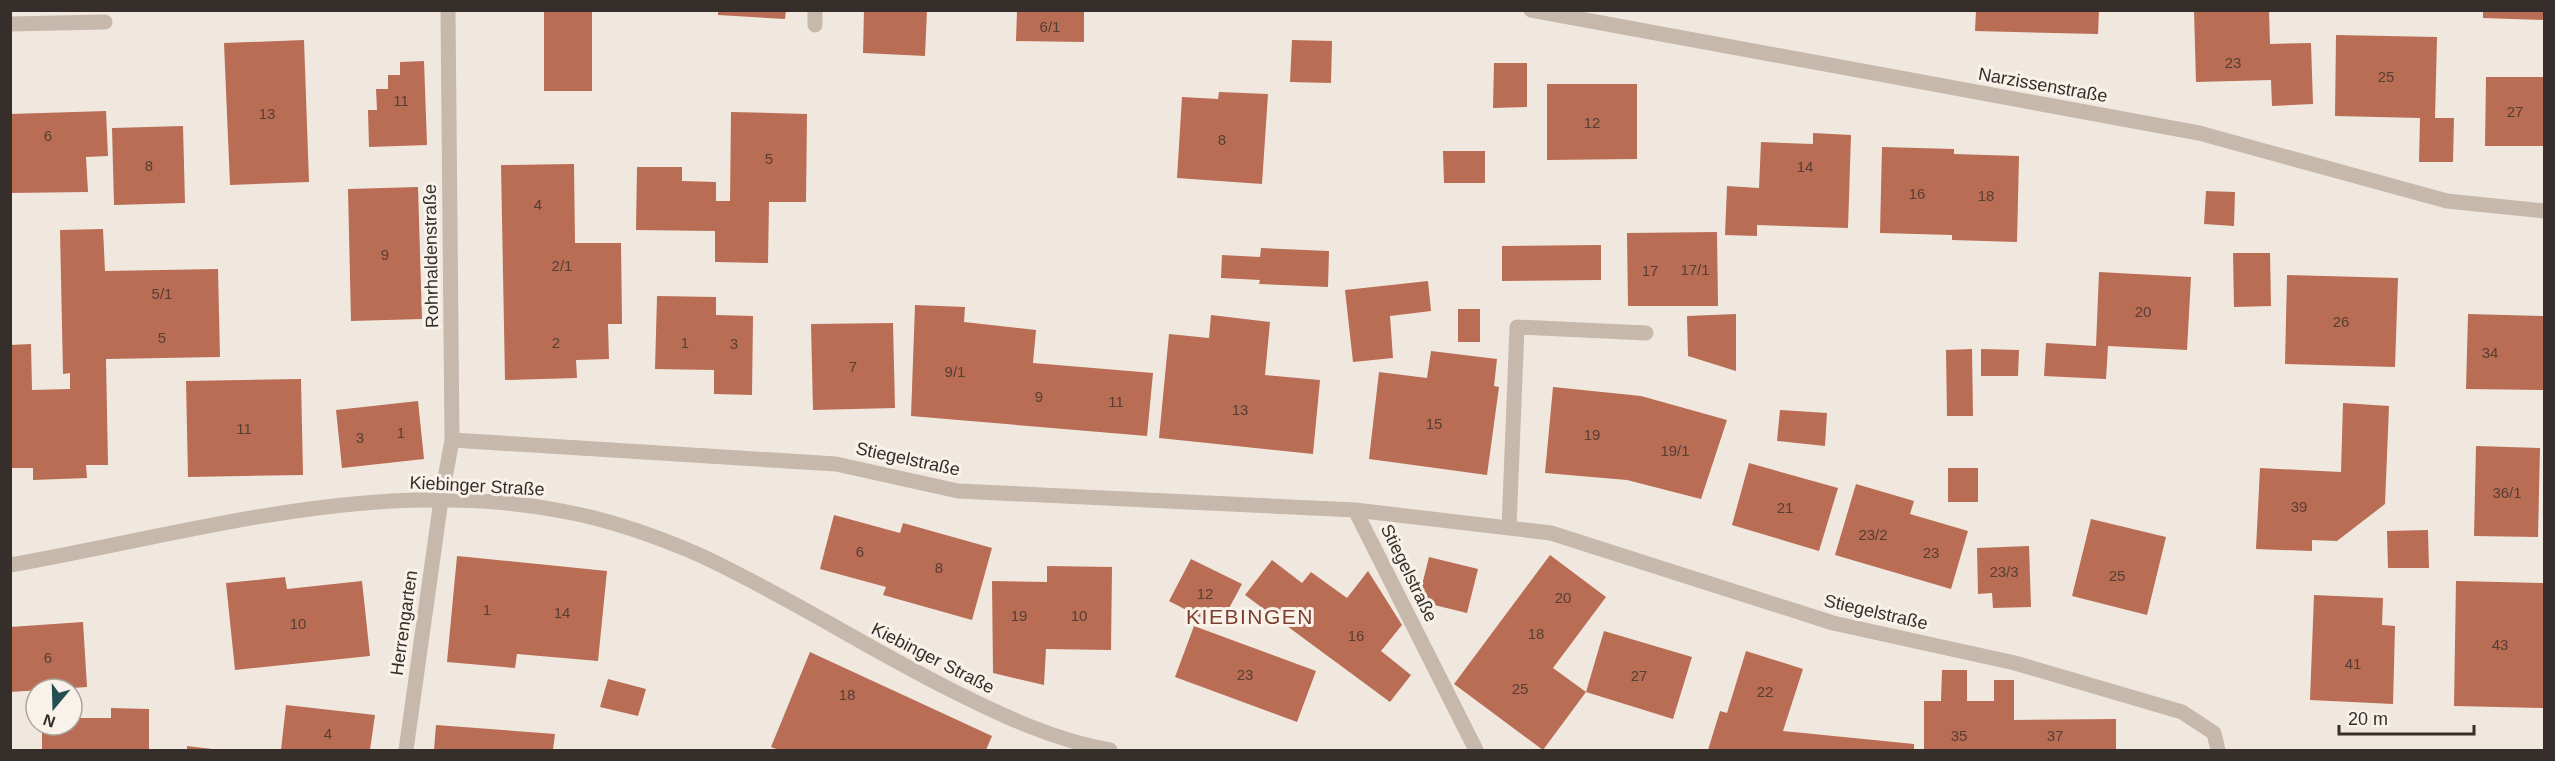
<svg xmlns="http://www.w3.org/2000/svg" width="2555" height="761" font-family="Arial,sans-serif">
<rect width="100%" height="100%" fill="#f0e8df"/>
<path fill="#b96d54" d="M 544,10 L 592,10 L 592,91 L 544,91 Z
M 718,10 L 786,10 L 785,19 L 718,15 Z
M 864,10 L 927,10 L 925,56 L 863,53 Z
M 1017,10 L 1084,10 L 1084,42 L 1016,41 Z
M 1976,10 L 2099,10 L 2098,34 L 1975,31 Z
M 2194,10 L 2269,10 L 2270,44 L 2311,43 L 2313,104 L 2272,106 L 2271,80 L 2196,82 Z
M 2483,10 L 2544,10 L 2544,20 L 2483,18 Z
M 2336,35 L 2437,37 L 2435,118 L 2454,118 L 2453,162 L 2419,162 L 2420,118 L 2335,116 Z
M 304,40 L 309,182 L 230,185 L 224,43 Z
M 1292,40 L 1332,41 L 1331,83 L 1290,82 Z
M 424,61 L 427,145 L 369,147 L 368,110 L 377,110 L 376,89 L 388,89 L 388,75 L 400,75 L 400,62 Z
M 1494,63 L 1527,63 L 1527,107 L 1493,108 Z
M 2486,77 L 2544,77 L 2544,146 L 2485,146 Z
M 1547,84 L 1637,84 L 1637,159 L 1547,160 Z
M 1219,92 L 1268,94 L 1262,184 L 1177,178 L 1182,97 L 1218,99 Z
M 106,111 L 108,156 L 86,157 L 88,192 L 10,193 L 10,114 Z
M 731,112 L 807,114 L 806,202 L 769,202 L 768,263 L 715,262 L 715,231 L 636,230 L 637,167 L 682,167 L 682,181 L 716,182 L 716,201 L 730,201 Z
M 183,126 L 185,203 L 114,205 L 112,128 Z
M 1813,133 L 1851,135 L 1848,228 L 1757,225 L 1757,236 L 1725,235 L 1727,186 L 1759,188 L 1761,142 L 1813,144 Z
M 1882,147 L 1954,149 L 1954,154 L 2019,156 L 2017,242 L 1952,240 L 1952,235 L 1880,233 Z
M 1443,151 L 1485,151 L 1485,183 L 1444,183 Z
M 574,164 L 575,243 L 621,243 L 622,324 L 608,324 L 609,359 L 576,360 L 577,378 L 505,380 L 501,165 Z
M 418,187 L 422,319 L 351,321 L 348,189 Z
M 2206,191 L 2235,192 L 2234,226 L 2204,224 Z
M 103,229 L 105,271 L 218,269 L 220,357 L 106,359 L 108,465 L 86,465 L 87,478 L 33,480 L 33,468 L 10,468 L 10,345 L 31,344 L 32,390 L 70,389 L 70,373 L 63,374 L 60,230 Z
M 1717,232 L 1718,306 L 1628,306 L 1627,233 Z
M 1601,245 L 1601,280 L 1502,281 L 1502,246 Z
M 1261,248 L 1329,251 L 1328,287 L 1259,284 L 1260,280 L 1221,278 L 1222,255 L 1260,257 Z
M 2233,253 L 2270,253 L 2271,306 L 2234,307 Z
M 2099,272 L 2191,277 L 2187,350 L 2108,346 L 2106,379 L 2044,376 L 2046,343 L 2096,346 Z
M 2287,275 L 2398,278 L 2395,367 L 2285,364 Z
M 1428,281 L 1431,311 L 1390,316 L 1393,358 L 1353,362 L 1345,290 Z
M 657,296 L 716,297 L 716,315 L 753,316 L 752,395 L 714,394 L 714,370 L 655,369 Z
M 915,305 L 965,307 L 964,322 L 1036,330 L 1033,363 L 1153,373 L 1147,436 L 911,416 Z
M 1458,309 L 1480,309 L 1480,342 L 1458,342 Z
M 1736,314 L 1736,371 L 1688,356 L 1687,316 Z
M 2468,314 L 2544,316 L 2544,390 L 2466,389 Z
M 1211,315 L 1270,322 L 1265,375 L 1320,380 L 1313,454 L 1159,438 L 1169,334 L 1209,338 Z
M 893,323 L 895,408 L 813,410 L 811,324 Z
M 1972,349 L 1973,416 L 1947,416 L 1946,350 Z
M 1981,349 L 2019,350 L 2018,376 L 1981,376 Z
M 1431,351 L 1497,359 L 1494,386 L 1499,387 L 1487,475 L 1369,459 L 1379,372 L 1427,378 Z
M 301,379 L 303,475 L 188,477 L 186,381 Z
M 1553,387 L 1641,396 L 1727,420 L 1701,499 L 1627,480 L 1545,473 Z
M 418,401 L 424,459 L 342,468 L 336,410 Z
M 2343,403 L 2389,406 L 2385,504 L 2337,541 L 2312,540 L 2312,551 L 2256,549 L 2260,468 L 2341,472 Z
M 1780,410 L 1827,413 L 1825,446 L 1777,441 Z
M 2476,446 L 2540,448 L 2538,537 L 2474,536 Z
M 1749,463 L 1838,488 L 1819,551 L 1732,525 Z
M 1948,468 L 1978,468 L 1978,502 L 1948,502 Z
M 1856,484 L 1914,501 L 1910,514 L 1968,531 L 1951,589 L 1835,555 Z
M 834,515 L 900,533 L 903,523 L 992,548 L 972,620 L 883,595 L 886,587 L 820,569 Z
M 2091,519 L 2166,537 L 2147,615 L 2072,596 Z
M 2428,530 L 2429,568 L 2388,568 L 2387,531 Z
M 2029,546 L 2031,607 L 1993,608 L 1992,593 L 1978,594 L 1977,548 Z
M 1550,555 L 1606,597 L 1553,668 L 1586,692 L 1543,750 L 1454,684 Z
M 457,556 L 607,571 L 598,661 L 517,654 L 515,668 L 447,662 Z
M 1429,557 L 1478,569 L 1467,613 L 1418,601 Z
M 1191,559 L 1242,584 L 1219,627 L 1169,601 Z
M 1272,560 L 1302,583 L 1311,572 L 1347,598 L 1368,571 L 1402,625 L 1381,651 L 1411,675 L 1390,702 L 1245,595 Z
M 1047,566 L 1112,567 L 1111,650 L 1046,649 L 1044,685 L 993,673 L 992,581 L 1047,582 Z
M 285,577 L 287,589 L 362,581 L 370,656 L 235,670 L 226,583 Z
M 2456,581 L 2544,583 L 2544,708 L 2454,706 Z
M 2314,595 L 2383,598 L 2382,625 L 2395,626 L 2393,704 L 2310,700 Z
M 83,622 L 87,687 L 10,692 L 10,627 Z
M 1194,626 L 1316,671 L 1297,722 L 1175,677 Z
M 1604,631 L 1692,657 L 1673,719 L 1586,692 Z
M 1746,651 L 1803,669 L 1783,731 L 1914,744 L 1914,750 L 1708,750 L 1720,711 L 1727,713 Z
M 810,652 L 992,736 L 986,750 L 779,750 L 771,747 Z
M 1942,670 L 1967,670 L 1967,701 L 1994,701 L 1994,680 L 2014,680 L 2014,720 L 2116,719 L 2116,750 L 1924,750 L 1924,701 L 1941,701 Z
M 608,679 L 646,689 L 638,716 L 600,707 Z
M 286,705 L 375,715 L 370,750 L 281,750 Z
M 111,708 L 149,709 L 149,750 L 42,750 L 42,725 L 72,725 L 72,718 L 111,718 Z
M 436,725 L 555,734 L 553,750 L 434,750 Z
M 187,746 L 212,749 L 212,750 L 187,750 Z"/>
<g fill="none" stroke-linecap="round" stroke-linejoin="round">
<path stroke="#c7b8ac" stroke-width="15" d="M 815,10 L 815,25
M 1531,10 L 2199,133 L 2447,201 L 2544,211
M 10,24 L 105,22
M 452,440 L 836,464 L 958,491 L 1355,510 L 1551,533 L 1833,623 L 2015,663 L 2182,712 L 2214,733 L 2218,750
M 1355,510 L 1476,750
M 1509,528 L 1517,327 L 1646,333
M 10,565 C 191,533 378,475 562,511 C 611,520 659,537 704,557 C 789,597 869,649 953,691 C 1003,716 1054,740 1110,750
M 406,750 L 441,500 L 452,440 L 448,10"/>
</g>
<g text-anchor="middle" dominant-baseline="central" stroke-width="6" stroke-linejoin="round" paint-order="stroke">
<g font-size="15" fill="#573e34">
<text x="1050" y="26">6/1</text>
<text x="2233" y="62">23</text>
<text x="2386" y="76">25</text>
<text x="401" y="100">11</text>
<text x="2515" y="111">27</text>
<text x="267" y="113">13</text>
<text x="1592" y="122">12</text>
<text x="48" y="135">6</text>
<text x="1222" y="139">8</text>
<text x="769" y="158">5</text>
<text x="149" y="165">8</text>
<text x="1805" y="166">14</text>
<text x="1917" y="193">16</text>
<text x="1986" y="195">18</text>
<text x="538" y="204">4</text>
<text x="385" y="254">9</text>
<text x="562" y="265">2/1</text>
<text x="1695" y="269">17/1</text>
<text x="1650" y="270">17</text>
<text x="162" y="293">5/1</text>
<text x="2143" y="311">20</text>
<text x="2341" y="321">26</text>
<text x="162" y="337">5</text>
<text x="556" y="342">2</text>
<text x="685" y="342">1</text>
<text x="734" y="343">3</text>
<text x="2490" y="352">34</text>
<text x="853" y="366">7</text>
<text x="955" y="371">9/1</text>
<text x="1039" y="396">9</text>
<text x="1116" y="401">11</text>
<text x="1240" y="409">13</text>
<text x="1434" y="423">15</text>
<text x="244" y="428">11</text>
<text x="401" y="432">1</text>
<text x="1592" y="434">19</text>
<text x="360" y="437">3</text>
<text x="1675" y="450">19/1</text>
<text x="2507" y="492">36/1</text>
<text x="2299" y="506">39</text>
<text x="1785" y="507">21</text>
<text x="1873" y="534">23/2</text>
<text x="860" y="551">6</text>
<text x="1931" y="552">23</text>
<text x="939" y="567">8</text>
<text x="2004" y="571">23/3</text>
<text x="2117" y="575">25</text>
<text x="1205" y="593">12</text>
<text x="1563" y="597">20</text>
<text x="487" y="609">1</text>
<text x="562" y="612">14</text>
<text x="1019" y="615">19</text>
<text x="1079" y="615">10</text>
<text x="298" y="623">10</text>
<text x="1536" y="633">18</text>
<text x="1356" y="635">16</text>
<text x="2500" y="644">43</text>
<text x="48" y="657">6</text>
<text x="2353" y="663">41</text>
<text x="1245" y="674">23</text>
<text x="1639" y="675">27</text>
<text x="1520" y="688">25</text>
<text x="1765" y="691">22</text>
<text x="847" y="694">18</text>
<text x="328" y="733">4</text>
<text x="1959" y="735">35</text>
<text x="2055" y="735">37</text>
</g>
<g font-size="18" fill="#362e2a" stroke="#f8f2ea">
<text transform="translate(2043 85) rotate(10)">Narzissenstraße</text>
<text transform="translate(431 256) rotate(-91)">Rohrhaldenstraße</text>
<text transform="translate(908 459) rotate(12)">Stiegelstraße</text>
<text transform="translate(477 486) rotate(3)">Kiebinger Straße</text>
<text transform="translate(1409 573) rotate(64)">Stiegelstraße</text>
<text transform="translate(1876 612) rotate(13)">Stiegelstraße</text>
<text transform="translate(404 623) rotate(-82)">Herrengarten</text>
<text transform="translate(933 658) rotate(27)">Kiebinger Straße</text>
</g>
<g font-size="21" letter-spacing="1.5" fill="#7c3f2c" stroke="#f8f2ea">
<text x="1250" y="616">KIEBINGEN</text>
</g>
</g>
<rect width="2555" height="761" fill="none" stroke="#362e2a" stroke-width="24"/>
<g transform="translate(54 707) rotate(199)"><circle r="28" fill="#f8f2ea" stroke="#aaa49d" stroke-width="1.5"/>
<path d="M0-4.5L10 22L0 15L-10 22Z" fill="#244f53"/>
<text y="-9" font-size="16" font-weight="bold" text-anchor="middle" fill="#362e2a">N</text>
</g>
<path d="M2339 725v9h135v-9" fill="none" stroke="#362e2a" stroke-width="3"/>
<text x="2348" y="725" font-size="18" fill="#362e2a" stroke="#f8f2ea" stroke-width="4.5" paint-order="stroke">20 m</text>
</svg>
